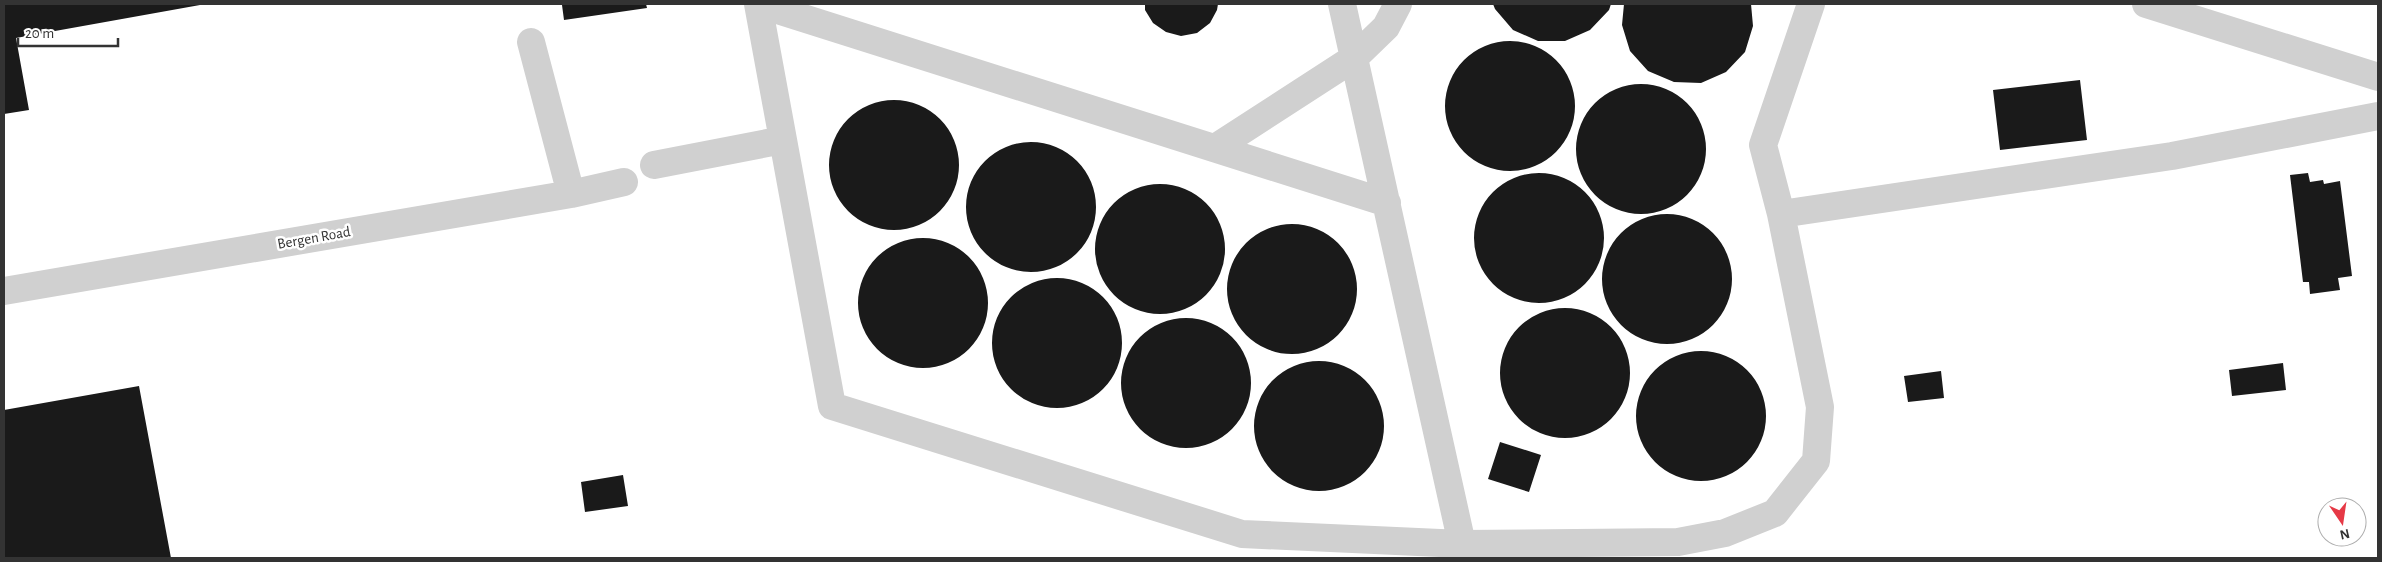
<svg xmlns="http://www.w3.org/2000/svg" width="2382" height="562" font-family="'Alegreya Sans',sans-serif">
<rect width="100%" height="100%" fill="#fff"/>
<path fill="#1a1a1a" d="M 4,4 L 200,4 L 200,5 L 16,38 L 29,110 L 4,114 Z
M 569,4 L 646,4 L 647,8 L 564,20 L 562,5 Z
M 1145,4 L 1218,4 L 1217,10 L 1210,23 L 1197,33 L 1181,36 L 1166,32 L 1153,23 L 1145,10 Z
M 1493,4 L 1611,4 L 1609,10 L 1590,30 L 1565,41 L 1538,41 L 1513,30 L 1495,9 Z
M 1624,4 L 1751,4 L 1753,26 L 1745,52 L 1726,72 L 1701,83 L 1674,82 L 1648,71 L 1630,51 L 1622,25 Z
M1445 106a65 65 0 1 1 130 0a65 65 0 1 1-130 0Z
M 2080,80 L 2087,140 L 2000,150 L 1993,90 Z
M1576 149a65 65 0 1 1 130 0a65 65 0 1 1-130 0Z
M829 165a65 65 0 1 1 130 0a65 65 0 1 1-130 0Z
M966 207a65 65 0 1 1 130 0a65 65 0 1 1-130 0Z
M 2308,173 L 2310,182 L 2323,180 L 2324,184 L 2340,181 L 2352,276 L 2338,278 L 2340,290 L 2310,294 L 2309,282 L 2303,282 L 2290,175 Z
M1474 238a65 65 0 1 1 130 0a65 65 0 1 1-130 0Z
M1095 249a65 65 0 1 1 130 0a65 65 0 1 1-130 0Z
M1602 279a65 65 0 1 1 130 0a65 65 0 1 1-130 0Z
M1227 289a65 65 0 1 1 130 0a65 65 0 1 1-130 0Z
M858 303a65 65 0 1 1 130 0a65 65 0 1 1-130 0Z
M992 343a65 65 0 1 1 130 0a65 65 0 1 1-130 0Z
M1500 373a65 65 0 1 1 130 0a65 65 0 1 1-130 0Z
M1121 383a65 65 0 1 1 130 0a65 65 0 1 1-130 0Z
M1636 416a65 65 0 1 1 130 0a65 65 0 1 1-130 0Z
M1254 426a65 65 0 1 1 130 0a65 65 0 1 1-130 0Z
M 2283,363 L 2286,390 L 2232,396 L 2229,370 Z
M 1941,371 L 1944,398 L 1908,402 L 1904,376 Z
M 139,386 L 171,558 L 4,558 L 4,410 Z
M 1500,442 L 1541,455 L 1529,492 L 1488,479 Z
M 623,475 L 628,506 L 585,512 L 581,482 Z"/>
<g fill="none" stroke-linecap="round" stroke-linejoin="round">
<path stroke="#d0d0d0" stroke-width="28" d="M 758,4 L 832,406 L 1242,534 L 1462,544 L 1678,542 L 1725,533 L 1775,513 L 1816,461 L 1820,407 L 1781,214 L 1763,145 L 1811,4
M 759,4 L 1387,203
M 1342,4 L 1462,544
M 2146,4 L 2378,77
M 531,42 L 571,194
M 1215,148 L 1354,58 L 1386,27 L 1398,4
M 654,165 L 783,140
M 1781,214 L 2172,156 L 2378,116
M 4,291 L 571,194 L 624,182"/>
</g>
<g text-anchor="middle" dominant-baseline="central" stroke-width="5" stroke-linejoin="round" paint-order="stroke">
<g font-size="15" fill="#333" stroke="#fff">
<text transform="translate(314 238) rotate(-10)">Bergen Road</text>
</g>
</g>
<rect width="2382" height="562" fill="none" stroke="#333333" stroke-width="10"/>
<g transform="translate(2342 522) rotate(167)"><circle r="24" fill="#ffffff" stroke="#adadad"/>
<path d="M0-4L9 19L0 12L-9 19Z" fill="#e63946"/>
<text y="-8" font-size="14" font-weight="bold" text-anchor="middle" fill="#333333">N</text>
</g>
<path d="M18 38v8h100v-8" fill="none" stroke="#333333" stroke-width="2.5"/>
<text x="25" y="38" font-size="15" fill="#333333" stroke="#ffffff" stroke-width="4" paint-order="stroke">20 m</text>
</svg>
